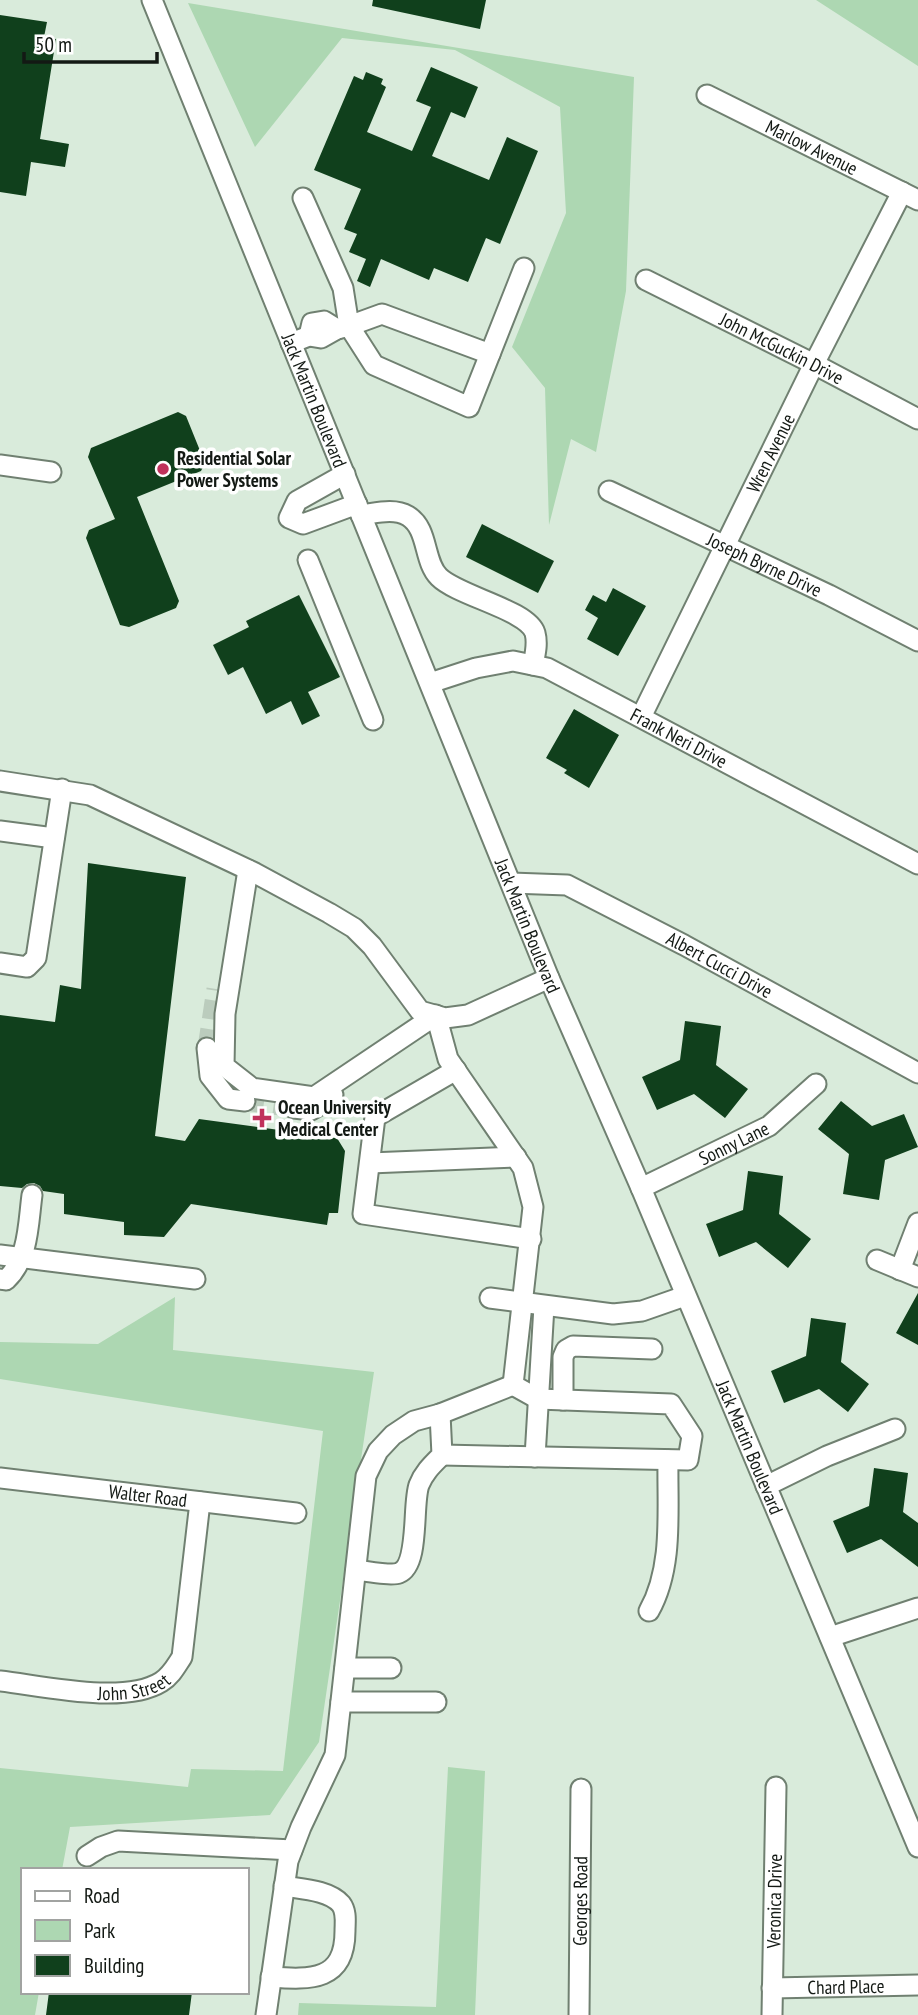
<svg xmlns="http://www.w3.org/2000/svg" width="918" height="2015" font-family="'PT Sans Narrow',sans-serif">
<rect width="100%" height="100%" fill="#d9ebdb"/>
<path fill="#add7b2" d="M 816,0 L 918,0 L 918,66 Z
M 188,3 L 634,77 L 626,291 L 596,452 L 571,439 L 549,525 L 545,388 L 512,347 L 566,213 L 560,107 L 455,50 L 342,38 L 255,147 Z
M 175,1297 L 173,1350 L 374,1372 L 319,1742 L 270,1815 L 70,1827 L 62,1870 L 23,1870 L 23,1992 L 39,1992 L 35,2015 L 0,2015 L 0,1768 L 188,1787 L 191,1769 L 283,1771 L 323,1431 L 0,1379 L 0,1342 L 98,1344 Z
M 448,1767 L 485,1771 L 475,2015 L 298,2015 L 299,2003 L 436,2007 Z"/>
<path fill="#10401c" d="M 373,0 L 486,0 L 480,29 L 372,6 Z
M 0,15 L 47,22 L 44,37 L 56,39 L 40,139 L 69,144 L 65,167 L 31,162 L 26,196 L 0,192 Z
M 431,67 L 478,87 L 465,118 L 451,112 L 432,156 L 489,180 L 507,137 L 538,151 L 500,244 L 486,238 L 468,282 L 434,268 L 429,280 L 381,259 L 370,287 L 357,281 L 366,259 L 349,252 L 357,234 L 344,229 L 361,189 L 314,170 L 354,76 L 363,80 L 366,72 L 383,79 L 381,84 L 386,87 L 367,132 L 412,151 L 431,107 L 416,101 Z
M 178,412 L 186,416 L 205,463 L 201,471 L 137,497 L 179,601 L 176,608 L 129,627 L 120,625 L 86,538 L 89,530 L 115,519 L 88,457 L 91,448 Z
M 482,524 L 554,561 L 538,593 L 466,557 Z
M 613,588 L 646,606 L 618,656 L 587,639 L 598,618 L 585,610 L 593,595 L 606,602 Z
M 299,595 L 340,677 L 308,692 L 320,716 L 302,725 L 291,701 L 266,714 L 243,667 L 228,675 L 213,645 L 249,627 L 246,621 Z
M 574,709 L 619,735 L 589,788 L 564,773 L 567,770 L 546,758 Z
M 88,863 L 186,877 L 155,1136 L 185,1141 L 199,1119 L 337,1138 L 345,1151 L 338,1213 L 329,1213 L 327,1225 L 191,1204 L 164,1237 L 124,1235 L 124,1222 L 64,1214 L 64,1194 L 43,1191 L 40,1186 L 34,1183 L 27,1184 L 22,1188 L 0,1186 L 0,1015 L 55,1022 L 60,985 L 81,989 Z
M 685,1021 L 721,1026 L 716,1065 L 748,1089 L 725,1118 L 694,1094 L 657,1110 L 642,1077 L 680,1060 Z
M 841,1101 L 872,1126 L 904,1114 L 918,1147 L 885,1160 L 879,1200 L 843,1194 L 849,1154 L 818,1129 Z
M 748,1171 L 783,1176 L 779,1214 L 811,1239 L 788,1268 L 756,1242 L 719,1257 L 706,1224 L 743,1210 Z
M 918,1293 L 918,1345 L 896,1333 Z
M 811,1318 L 846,1323 L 841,1362 L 869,1384 L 848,1412 L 819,1389 L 784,1403 L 771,1371 L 806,1356 Z
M 874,1468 L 908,1473 L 903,1512 L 918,1523 L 918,1567 L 881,1539 L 847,1553 L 833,1521 L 869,1506 Z
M 49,1992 L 192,1992 L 189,2015 L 46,2015 Z"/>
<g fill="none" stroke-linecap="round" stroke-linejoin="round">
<path stroke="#bbccbd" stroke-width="19" stroke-dasharray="19 10" stroke-linecap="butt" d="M 207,1048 L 216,989
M 245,1101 L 294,1108"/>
<defs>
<g id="minor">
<path id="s1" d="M 152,0 L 549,978 L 641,1188 L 918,1847"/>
<path id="s2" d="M 707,95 L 918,200"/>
<path d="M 303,198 L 343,288 L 349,326 L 382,314 L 490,354"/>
<path id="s3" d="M 646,280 L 814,364 L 918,419"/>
<path d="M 309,336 L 312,323 L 324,321 L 337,329"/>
<path d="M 291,343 L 309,336 L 321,338 L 337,329 L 349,326 L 374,365 L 469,407 L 524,268"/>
<path d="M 0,465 L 51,472"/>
<path d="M 345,474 L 297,501 L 289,518 L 303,524 L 357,504"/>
<path id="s4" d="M 609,491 L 829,595 L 918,641"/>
<path d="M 361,515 C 377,513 394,508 408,516 C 429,529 423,561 439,577 C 458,596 528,610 535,633 C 538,644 535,655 533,665"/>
<path d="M 308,560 L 373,720"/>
<path id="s5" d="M 430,683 L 476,668 L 513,661 L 547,668 L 918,864"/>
<path id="s6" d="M 641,717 L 814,364 L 902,192"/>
<path d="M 0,781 L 90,795 L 255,873 L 329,913 L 354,928 L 372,946 L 420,1011 L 445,1018 L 468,1015 L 549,978"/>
<path d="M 0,831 L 54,838"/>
<path d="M 248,870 L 225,1014 L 224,1066 L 252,1088 L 314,1097 L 436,1015 L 448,1059 L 523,1168 L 533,1207 L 513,1385"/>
<path id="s7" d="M 511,883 L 567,885 L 684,945 L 918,1073"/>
<path d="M 0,963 L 27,967 L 36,958 L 62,789"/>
<path d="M 207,1048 L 210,1076 L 228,1099 L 245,1101"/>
<path d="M 456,1070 L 375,1117 L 363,1214 L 531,1239"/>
<path d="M 294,1108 L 311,1110 L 332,1098 L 333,1095"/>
<path d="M 370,1163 L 516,1157"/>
<path id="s8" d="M 641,1188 L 769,1126 L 816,1084"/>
<path d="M 0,1255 L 195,1279"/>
<path d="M 877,1260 L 918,1277"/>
<path d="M 900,1270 L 918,1223"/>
<path d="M 0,1279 L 6,1280 C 29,1258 28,1225 32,1195"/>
<path d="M 490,1298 L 613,1314 L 642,1311 L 685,1296"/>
<path d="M 563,1400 L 563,1357 L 566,1350 L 573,1346 L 652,1349"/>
<path d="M 442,1455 L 688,1460 L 692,1436 L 671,1404 L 538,1399 L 513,1385"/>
<path d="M 535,1457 L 544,1306"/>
<path id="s9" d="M 0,1478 L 296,1513"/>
<path d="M 766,1486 L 827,1456 L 895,1429"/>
<path d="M 356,1570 C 366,1571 391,1576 399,1573 C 420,1565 412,1504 419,1485 C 424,1472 433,1464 442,1455 L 440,1414"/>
<path d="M 649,1611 C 674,1567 667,1509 668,1460"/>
<path d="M 830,1637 L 918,1608"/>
<path d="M 345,1668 L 391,1668"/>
<path id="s10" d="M 0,1681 C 43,1686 124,1705 161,1682 C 171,1676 176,1666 182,1657 L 200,1502"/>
<path d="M 341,1702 L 436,1702"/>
<path d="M 87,1856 L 101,1847 L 118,1841 L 292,1850"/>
<path d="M 271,1977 C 311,1980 345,1981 345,1931 C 345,1922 347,1912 341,1904 C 329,1890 301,1889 284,1886"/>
<path id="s11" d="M 772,1988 L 918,1985"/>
<path d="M 266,2015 L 288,1861 L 301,1827 L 335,1755 L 366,1476 L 378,1451 L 393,1435 L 414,1421 L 440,1414 L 513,1385"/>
<path id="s12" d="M 579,2015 L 581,1789"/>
<path id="s13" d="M 772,2015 L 776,1787"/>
</g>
</defs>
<use href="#minor" stroke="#708071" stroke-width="23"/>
<use href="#minor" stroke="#fff" stroke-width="19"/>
</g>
<g fill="#c0315b" stroke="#fff" stroke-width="2.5">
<circle cx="163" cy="469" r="7"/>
<path d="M258.5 1107.5h7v7h7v7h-7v7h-7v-7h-7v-7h7z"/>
</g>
<g text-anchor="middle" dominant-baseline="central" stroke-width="7" stroke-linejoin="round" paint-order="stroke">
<g font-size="19" fill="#131914" stroke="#fff">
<text stroke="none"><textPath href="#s2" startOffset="117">Marlow Avenue</textPath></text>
<text stroke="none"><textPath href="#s3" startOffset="152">John McGuckin Drive</textPath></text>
<text stroke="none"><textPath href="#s1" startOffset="432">Jack Martin Boulevard</textPath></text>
<text stroke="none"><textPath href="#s6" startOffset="294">Wren Avenue</textPath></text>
<text stroke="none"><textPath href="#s4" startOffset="172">Joseph Byrne Drive</textPath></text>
<text stroke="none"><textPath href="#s5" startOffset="270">Frank Neri Drive</textPath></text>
<text stroke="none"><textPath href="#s1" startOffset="999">Jack Martin Boulevard</textPath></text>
<text stroke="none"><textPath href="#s7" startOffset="228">Albert Cucci Drive</textPath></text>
<text stroke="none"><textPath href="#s8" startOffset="103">Sonny Lane</textPath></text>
<text stroke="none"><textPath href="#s1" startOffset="1566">Jack Martin Boulevard</textPath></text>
<text stroke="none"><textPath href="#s9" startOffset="149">Walter Road</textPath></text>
<text stroke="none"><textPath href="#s10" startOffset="135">John Street</textPath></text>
<text stroke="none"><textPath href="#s13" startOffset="114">Veronica Drive</textPath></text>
<text stroke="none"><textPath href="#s12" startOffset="114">Georges Road</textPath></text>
<text stroke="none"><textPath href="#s11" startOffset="74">Chard Place</textPath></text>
</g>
<g font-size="19" font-weight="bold" fill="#131914" stroke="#fff" text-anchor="start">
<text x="177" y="458">Residential Solar<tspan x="177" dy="22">Power Systems</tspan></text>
<text x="278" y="1107">Ocean University<tspan x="278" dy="22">Medical Center</tspan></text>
</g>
</g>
<rect x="21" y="1868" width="228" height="126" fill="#ffffff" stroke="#a1a3a1" stroke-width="2"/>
<rect x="35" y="1891" width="35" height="10" fill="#ffffff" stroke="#a1a3a1" stroke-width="2"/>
<text x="84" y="1903" font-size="21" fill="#131914">Road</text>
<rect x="35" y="1920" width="35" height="21" fill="#add7b2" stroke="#a1a3a1" stroke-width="2"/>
<text x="84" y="1938" font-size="21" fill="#131914">Park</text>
<rect x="35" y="1955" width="35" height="21" fill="#10401c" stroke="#a1a3a1" stroke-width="2"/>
<text x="84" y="1973" font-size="21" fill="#131914">Building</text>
<path d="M24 52v10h133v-10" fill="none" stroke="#131914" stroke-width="3.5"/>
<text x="35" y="52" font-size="21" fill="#131914" stroke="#ffffff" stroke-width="5" paint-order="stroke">50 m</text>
</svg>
